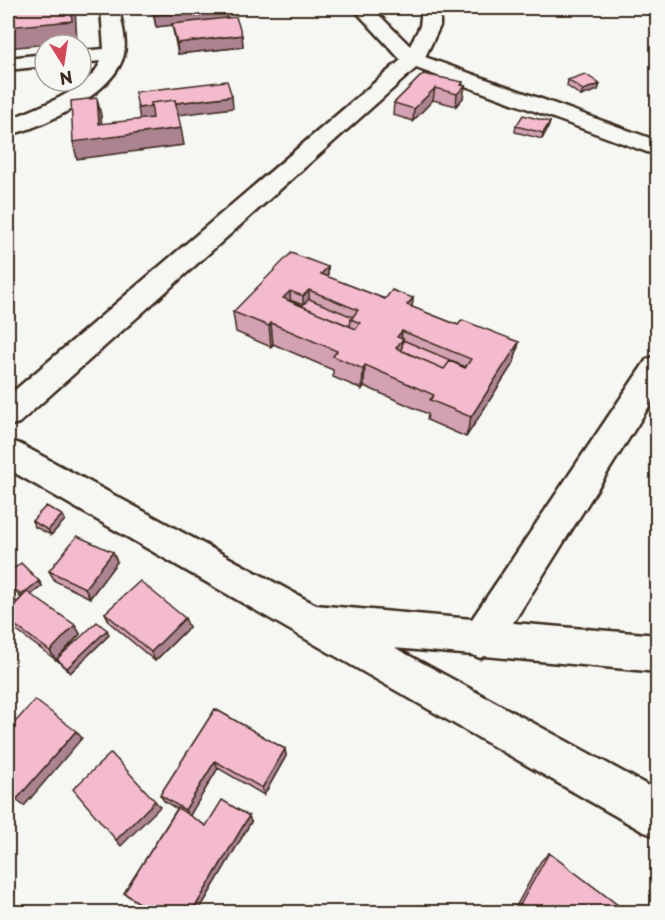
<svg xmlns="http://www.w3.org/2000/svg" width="665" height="920" font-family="'Playpen Sans',sans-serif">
<rect width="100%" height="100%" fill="#f6f6f2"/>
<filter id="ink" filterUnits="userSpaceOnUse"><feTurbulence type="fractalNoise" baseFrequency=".0167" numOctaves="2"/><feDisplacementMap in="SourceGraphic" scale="12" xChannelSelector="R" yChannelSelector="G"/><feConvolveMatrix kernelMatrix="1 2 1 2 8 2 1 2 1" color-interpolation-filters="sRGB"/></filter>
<g filter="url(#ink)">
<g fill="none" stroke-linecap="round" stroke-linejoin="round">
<defs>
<path id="minor" d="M 101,8 L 119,8 C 121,22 127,39 124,54 C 116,92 43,128 8,135 L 8,120 C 35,108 89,91 101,61 L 81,63 L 81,51 L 104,49 Z
M 353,8 L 372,8 L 410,46 L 420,26 L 422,8 L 440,8 L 440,26 L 425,57 L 658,141 L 658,156 L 416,68 L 19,423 L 8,426 L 8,396 L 401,60 Z
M 45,54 L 45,66 L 8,70 L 8,58 Z
M 658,356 L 658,392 L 513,623 L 658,635 L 658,672 L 484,656 L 480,658 L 473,655 L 315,641 L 302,635 L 296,623 L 302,611 L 315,605 L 472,619 L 647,359 Z"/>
<path id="major" d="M 8,440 L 20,444 L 658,791 L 658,837 L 642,831 L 8,469 Z"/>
</defs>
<use href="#minor" stroke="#3b2a1e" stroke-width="5"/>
<use href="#major" stroke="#3b2a1e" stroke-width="5"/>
<use href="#minor" fill="#f6f6f2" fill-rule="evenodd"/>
<use href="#major" fill="#f6f6f2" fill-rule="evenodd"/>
</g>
<path fill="#d2a1b2" stroke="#3b2a1e" stroke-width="1.5" d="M 152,8 L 227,18 L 242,35 L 243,47 L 178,54 L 172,25 L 156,27 Z
M 423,74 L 463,85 L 463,98 L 456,106 L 433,100 L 413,121 L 393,115 L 394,103 Z
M 568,80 L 600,84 L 598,90 L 581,96 L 567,86 Z
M 550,122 L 548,128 L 542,139 L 515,132 L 516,126 Z
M 328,267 L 328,277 L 385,299 L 413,298 L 412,307 L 458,325 L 519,342 L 514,362 L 466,437 L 427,420 L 428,414 L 364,386 L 362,389 L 333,377 L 333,370 L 273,344 L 271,347 L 236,332 L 233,312 Z
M 62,515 L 65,520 L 51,535 L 35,527 L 32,521 Z
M 117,562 L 90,598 L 55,581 L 49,571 Z
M 8,574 L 39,581 L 42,586 L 31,595 L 75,625 L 80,634 L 67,649 L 107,630 L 109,635 L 70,673 L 57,660 L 56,660 L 10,626 L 8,624 L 8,625 L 8,596 L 17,602 L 21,598 L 8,583 Z
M 105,613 L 189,627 L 155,661 L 110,623 Z
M 215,709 L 285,749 L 286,756 L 264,795 L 218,768 L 189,816 L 206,826 L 251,822 L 198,912 L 152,912 L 124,893 L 177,809 L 164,801 L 160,795 Z
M 549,853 L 627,912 L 513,912 L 541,861 Z"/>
<path fill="#ab8391" stroke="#3b2a1e" stroke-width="1.5" d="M 71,8 L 75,8 L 77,41 L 8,48 L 8,27 Z
M 226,8 L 227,19 L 156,27 L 154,15 Z
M 242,35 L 243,47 L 178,54 L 177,43 Z
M 463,82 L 462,88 L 465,86 L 463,98 L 456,106 L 457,94 L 461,85 Z
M 600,84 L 598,90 L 581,96 L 583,90 Z
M 435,88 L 433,100 L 413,121 L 414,109 Z
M 232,96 L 233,108 L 140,120 L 138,108 Z
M 97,98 L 101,115 L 103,138 L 181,128 L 184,145 L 77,159 L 73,142 L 99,124 Z
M 550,122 L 548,128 L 542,139 L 543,133 Z
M 328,267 L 328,288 L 321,274 Z
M 309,290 L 309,311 L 303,315 L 303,296 Z
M 290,291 L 291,310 L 283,298 Z
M 413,298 L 411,319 L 407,305 Z
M 271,323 L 273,344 L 271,347 L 269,326 Z
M 402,331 L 401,341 L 403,339 L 401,359 L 395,356 L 397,337 Z
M 519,342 L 514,362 L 466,437 L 471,417 Z
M 365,365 L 364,386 L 362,389 L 363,369 Z
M 62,515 L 65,520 L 51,535 L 48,530 Z
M 113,552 L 117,562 L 90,598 L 85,588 Z
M 39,581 L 42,586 L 24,600 L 21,595 Z
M 185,618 L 189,627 L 155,661 L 151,652 Z
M 75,625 L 80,634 L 56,660 L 50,651 Z
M 107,630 L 109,635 L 70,673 L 67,668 Z
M 76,731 L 82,738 L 24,806 L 16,800 Z
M 285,749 L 286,756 L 264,795 L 262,788 Z
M 215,761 L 218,768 L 189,817 L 185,810 Z
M 155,801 L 160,807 L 121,846 L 116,840 Z
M 249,816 L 251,822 L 198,912 L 192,912 Z"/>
<path fill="#f4bbcf" stroke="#3b2a1e" stroke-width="1.5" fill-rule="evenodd" d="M 8,8 L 71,8 L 72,21 L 8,27 Z
M 152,8 L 226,8 L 154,15 Z
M 236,17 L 242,35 L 177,43 L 172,24 Z
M 423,74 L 463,82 L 461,85 L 465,86 L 457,94 L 435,88 L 414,109 L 394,103 Z
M 585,74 L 600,84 L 583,90 L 568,80 Z
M 227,81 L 232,96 L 176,103 L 175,100 L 151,103 L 151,106 L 138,108 L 135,92 Z
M 97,98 L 99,124 L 153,118 L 151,103 L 175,100 L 181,128 L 73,142 L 71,101 Z
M 523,115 L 550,122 L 543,133 L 516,126 Z
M 291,253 L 328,267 L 321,274 L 385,299 L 392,290 L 413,298 L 407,305 L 458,325 L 462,320 L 519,342 L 471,417 L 430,400 L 434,395 L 365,365 L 363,369 L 333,356 L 337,351 L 271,323 L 269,326 L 233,312 ZM 309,290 L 358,310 L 351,319 L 360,323 L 356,329 L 283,298 L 290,291 L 303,296 ZM 402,331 L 471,359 L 465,368 L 450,361 L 444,369 L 396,348 L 403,339 L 397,337 Z
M 309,299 L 353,317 L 351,319 L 350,326 L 289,301 L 290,300 L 303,305 Z
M 403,340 L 466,367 L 465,368 L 450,361 L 444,369 L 400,350 L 402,348 Z
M 46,506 L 62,515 L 48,530 L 32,521 Z
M 77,536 L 113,552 L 85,588 L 49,571 Z
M 21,563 L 39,581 L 21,595 L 8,582 L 8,574 Z
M 140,581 L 185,618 L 151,652 L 105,613 Z
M 27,592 L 75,625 L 50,651 L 8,620 L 8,612 Z
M 8,596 L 17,602 L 8,612 Z
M 97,622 L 107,630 L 67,668 L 57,659 Z
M 35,700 L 76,731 L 16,800 L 8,793 L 8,730 Z
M 215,709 L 285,749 L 262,788 L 215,761 L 185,810 L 160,795 Z
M 111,753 L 155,801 L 116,840 L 73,789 Z
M 222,800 L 249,816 L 192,912 L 153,912 L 124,893 L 178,808 L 206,826 Z
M 549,853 L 627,912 L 516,912 Z"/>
</g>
<rect width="665" height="920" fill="none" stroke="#f6f6f2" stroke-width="30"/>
<rect x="15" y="15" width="635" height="890" fill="none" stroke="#3b2a1e" stroke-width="2" filter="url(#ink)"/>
<g transform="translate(63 63) rotate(168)"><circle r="28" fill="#f6f6f2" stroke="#aba49d" stroke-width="1.5"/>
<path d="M0-4.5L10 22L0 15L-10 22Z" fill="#d1495b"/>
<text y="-9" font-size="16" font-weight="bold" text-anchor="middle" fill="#3b2a1e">N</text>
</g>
</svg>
